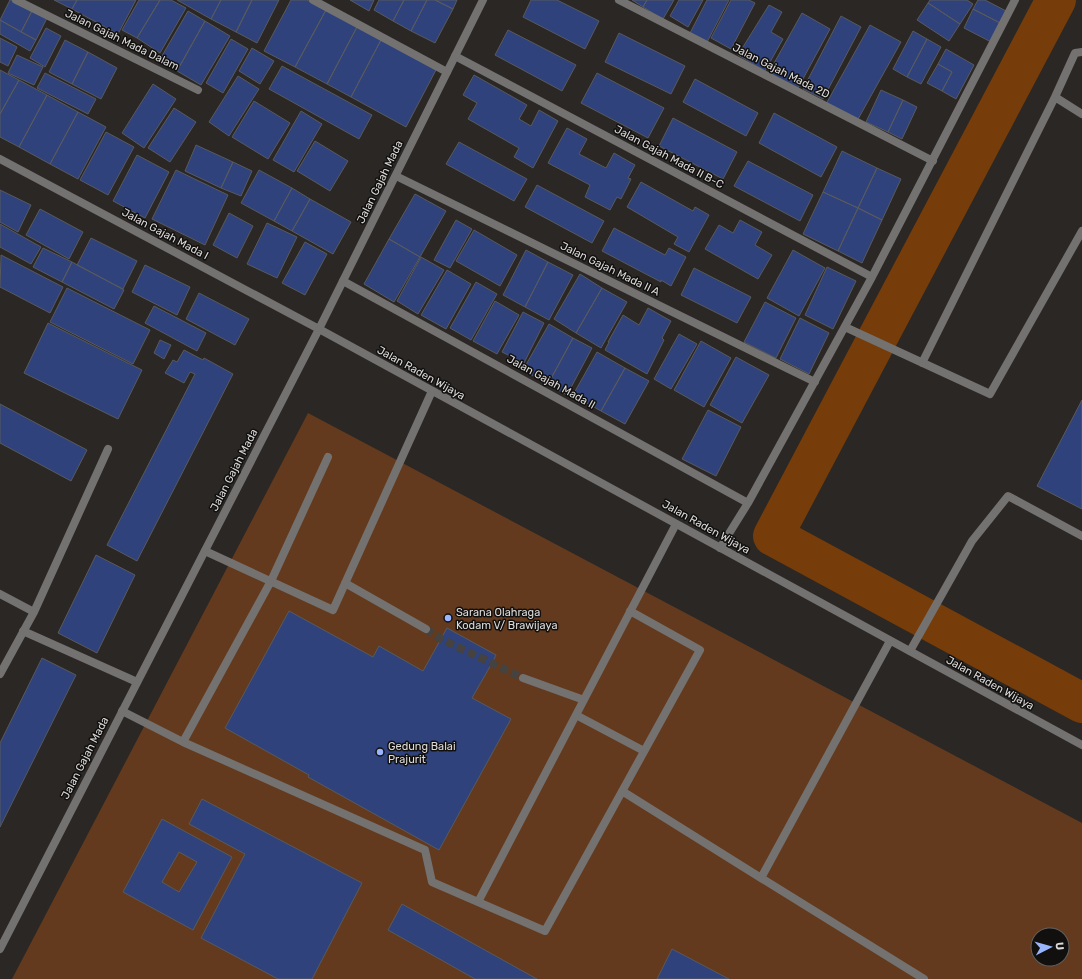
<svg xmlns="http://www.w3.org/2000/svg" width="1082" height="979" font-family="Rubik,sans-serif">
<rect width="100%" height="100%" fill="#2a2725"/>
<path fill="#633a1d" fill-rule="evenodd" d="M 308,413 L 1082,823 L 1082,979 L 12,979 ZM 1038,935 L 1062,935 L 1062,959 L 1038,959 Z"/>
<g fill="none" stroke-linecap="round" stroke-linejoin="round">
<path stroke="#763c09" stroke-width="40" d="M 1056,0 L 773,536 L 1082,703"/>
</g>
<path fill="#2f427c" stroke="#595a5d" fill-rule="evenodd" d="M 10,0 L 13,0 L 32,11 L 21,32 L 0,20 Z
M 54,0 L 77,0 L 72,9 Z
M 77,0 L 136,0 L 118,34 L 72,9 Z
M 139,0 L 160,0 L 137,38 L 122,30 Z
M 160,0 L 171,0 L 186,8 L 160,53 L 137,38 Z
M 177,0 L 221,0 L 211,19 Z
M 221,0 L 252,0 L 236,32 L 211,19 Z
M 252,0 L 279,0 L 257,43 L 236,32 Z
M 291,0 L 307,0 L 326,10 L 295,67 L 264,51 Z
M 350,0 L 374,0 L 369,11 Z
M 379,0 L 404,0 L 393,21 L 374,10 Z
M 404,0 L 427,0 L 411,31 L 393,21 Z
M 427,0 L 435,0 L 453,9 L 435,43 L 411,31 Z
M 435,0 L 457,0 L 453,9 Z
M 531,0 L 557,0 L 599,21 L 585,49 L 523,17 Z
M 632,0 L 647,0 L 643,7 Z
M 647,0 L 674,0 L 663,19 L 643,7 Z
M 679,0 L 703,0 L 688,27 L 670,16 Z
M 707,0 L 729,0 L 706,44 L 689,35 Z
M 731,0 L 749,0 L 755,3 L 731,49 L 711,38 Z
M 930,0 L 967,0 L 973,4 L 960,24 L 928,3 Z
M 978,0 L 985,0 L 1008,12 L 1002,24 L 973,9 Z
M 928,3 L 960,24 L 949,41 L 917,20 Z
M 769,5 L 782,12 L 771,32 L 783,39 L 765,71 L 738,55 Z
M 973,9 L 1002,24 L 993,43 L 964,28 Z
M 326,10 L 357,27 L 327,84 L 295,67 Z
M 32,11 L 47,18 L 36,40 L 21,32 Z
M 188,11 L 205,21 L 177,71 L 159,61 Z
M 802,13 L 830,29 L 797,90 L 768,74 Z
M 841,16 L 861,27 L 823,99 L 803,89 Z
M 0,20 L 36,40 L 30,51 L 0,34 Z
M 205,21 L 230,36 L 201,85 L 177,71 Z
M 870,25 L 901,42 L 857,121 L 826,104 Z
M 357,27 L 381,40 L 351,97 L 327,84 Z
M 46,28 L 61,36 L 45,67 L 30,58 Z
M 508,30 L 576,65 L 562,91 L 495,55 Z
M 913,31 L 927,39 L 907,77 L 893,69 Z
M 619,33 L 685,66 L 671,94 L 605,62 Z
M 0,38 L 17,47 L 8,66 L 0,62 Z
M 231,39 L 248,49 L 223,93 L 206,83 Z
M 927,39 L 941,47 L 921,84 L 907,77 Z
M 65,40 L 88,52 L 72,84 L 49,72 Z
M 381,40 L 436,70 L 406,127 L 351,97 Z
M 252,48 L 274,61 L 260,84 L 239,71 Z
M 946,49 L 974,65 L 956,99 L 942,91 L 952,72 L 938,64 Z
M 88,52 L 117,68 L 101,99 L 72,84 Z
M 17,55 L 43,67 L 34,85 L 8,73 Z
M 938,64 L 952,72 L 942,91 L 927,83 Z
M 282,66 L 372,115 L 359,139 L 269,89 Z
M 0,70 L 19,80 L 0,114 Z
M 45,73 L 96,99 L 88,114 L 37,88 Z
M 597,73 L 664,108 L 648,138 L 581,103 Z
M 474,75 L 527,105 L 519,119 L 531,126 L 539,110 L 558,121 L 533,168 L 514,157 L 519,148 L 468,119 L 477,103 L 463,95 Z
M 238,76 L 259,89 L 229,136 L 209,122 Z
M 695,79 L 758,113 L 746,136 L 683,102 Z
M 19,80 L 47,95 L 19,147 L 0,137 L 0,114 Z
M 153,84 L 176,99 L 144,148 L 122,133 Z
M 881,90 L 903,100 L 888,132 L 866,122 Z
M 47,95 L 78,112 L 50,164 L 19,147 Z
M 903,100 L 917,107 L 902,139 L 888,132 Z
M 254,101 L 290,123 L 268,159 L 232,137 Z
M 174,108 L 196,122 L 170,162 L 148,148 Z
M 301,111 L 322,124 L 294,172 L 273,160 Z
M 78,112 L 106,127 L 78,179 L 50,164 Z
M 774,113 L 837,147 L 821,177 L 759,143 Z
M 673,118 L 737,152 L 723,179 L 659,146 Z
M 567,128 L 587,139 L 579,154 L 606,168 L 614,153 L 635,165 L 628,178 L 631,179 L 621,199 L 617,197 L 610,210 L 585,197 L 590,185 L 548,163 Z
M 106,132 L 134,147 L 108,195 L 80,180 Z
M 315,141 L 348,161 L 330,191 L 297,171 Z
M 459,142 L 527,179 L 514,201 L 446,164 Z
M 196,145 L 233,162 L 221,188 L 185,171 Z
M 842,151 L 877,168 L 858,208 L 823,192 Z
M 137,155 L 169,172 L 145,218 L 113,201 Z
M 748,161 L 813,195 L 800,221 L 734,186 Z
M 233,162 L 252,171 L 241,196 L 221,188 Z
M 877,168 L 901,179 L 882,220 L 858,208 Z
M 176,170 L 228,195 L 205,245 L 152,219 Z
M 259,170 L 292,188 L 274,221 L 241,203 Z
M 641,182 L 693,211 L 695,207 L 709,215 L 689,252 L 674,244 L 678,237 L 627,207 Z
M 537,185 L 604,221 L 592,243 L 525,207 Z
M 292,188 L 310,199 L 292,231 L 274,221 Z
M 0,190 L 31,205 L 18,232 L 0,222 Z
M 823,192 L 858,208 L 838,251 L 803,234 Z
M 415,194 L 446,211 L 420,257 L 389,239 Z
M 310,199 L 351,222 L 333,254 L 292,231 Z
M 858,208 L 882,220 L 862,263 L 838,251 Z
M 40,209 L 83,232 L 69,259 L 26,235 Z
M 229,213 L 253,226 L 237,258 L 213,245 Z
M 456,220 L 472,229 L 450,268 L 434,260 Z
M 740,220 L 762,232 L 755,245 L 772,255 L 758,279 L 705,249 L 719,225 L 733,233 Z
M 267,223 L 297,237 L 277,278 L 247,264 Z
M 0,224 L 41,247 L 31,264 L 0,247 Z
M 614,228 L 665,255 L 669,248 L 686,257 L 671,286 L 661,280 L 661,282 L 602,251 Z
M 474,230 L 517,255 L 500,286 L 456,261 Z
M 91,238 L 137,261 L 123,289 L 77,265 Z
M 389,239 L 420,257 L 394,302 L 364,284 Z
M 305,242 L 327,254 L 305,295 L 282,283 Z
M 43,248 L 72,262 L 62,282 L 33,267 Z
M 526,250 L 548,262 L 525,307 L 503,295 Z
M 793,250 L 825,268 L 799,316 L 767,298 Z
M 1,255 L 63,287 L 50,313 L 0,287 Z
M 421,257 L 444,270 L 418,314 L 397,301 Z
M 72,262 L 124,290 L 114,309 L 62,282 Z
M 548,262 L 573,275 L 549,320 L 525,307 Z
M 145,265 L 190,287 L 177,315 L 132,292 Z
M 827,267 L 856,281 L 833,329 L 805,315 Z
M 694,268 L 751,297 L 737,323 L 681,295 Z
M 447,270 L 471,284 L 446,329 L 421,315 Z
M 580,274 L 602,288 L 576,333 L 554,319 Z
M 476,282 L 497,294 L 471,340 L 450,328 Z
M 67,288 L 150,330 L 133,364 L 50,322 Z
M 602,288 L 627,302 L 601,348 L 576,333 Z
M 199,293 L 249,319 L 235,345 L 186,319 Z
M 495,301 L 519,315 L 497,354 L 473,341 Z
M 765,302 L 796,318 L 776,358 L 744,342 Z
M 154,306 L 206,333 L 197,351 L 145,323 Z
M 648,308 L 671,321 L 662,338 L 664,340 L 647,374 L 605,350 L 609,342 L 608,342 L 623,315 L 639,325 Z
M 523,312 L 544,323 L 524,363 L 502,352 Z
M 800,318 L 829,333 L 809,374 L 780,359 Z
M 48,323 L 142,370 L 118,419 L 24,373 Z
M 549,324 L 573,338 L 548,384 L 523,370 Z
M 679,334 L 697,344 L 671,389 L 654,379 Z
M 573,338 L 592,348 L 567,395 L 548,384 Z
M 160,340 L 171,345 L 164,359 L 154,353 Z
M 701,341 L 731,358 L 704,407 L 674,390 Z
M 184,350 L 203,360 L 204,358 L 233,374 L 137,561 L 107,545 L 195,374 L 190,372 L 184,383 L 165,373 L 173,360 L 177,362 Z
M 597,352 L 625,368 L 601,411 L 573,395 Z
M 736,357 L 769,375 L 742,423 L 710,405 Z
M 625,368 L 649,381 L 625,424 L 601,411 Z
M 1082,400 L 1082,509 L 1037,486 Z
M 0,404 L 87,450 L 71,481 L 0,443 Z
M 708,410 L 741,427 L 716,476 L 682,459 Z
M 96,555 L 135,575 L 97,653 L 58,633 Z
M 289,611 L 373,657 L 379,646 L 423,671 L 447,628 L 496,655 L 492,663 L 472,698 L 511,719 L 439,850 L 308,777 L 309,775 L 225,728 Z
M 42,658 L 76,675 L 0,827 L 0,743 Z
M 202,799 L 362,883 L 312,979 L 278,979 L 201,938 L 245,854 L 189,824 Z
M 162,819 L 232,857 L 193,930 L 123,892 ZM 179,852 L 197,862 L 179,892 L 162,882 Z
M 402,904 L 537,979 L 475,979 L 388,930 Z
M 672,949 L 729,979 L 657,979 Z"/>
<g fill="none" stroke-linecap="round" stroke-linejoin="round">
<path stroke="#454240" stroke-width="8" stroke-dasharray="8 4" stroke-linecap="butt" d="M 426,629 L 441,639 L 523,678"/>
<path stroke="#747271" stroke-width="8" d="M 16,0 L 198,90
M 313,0 L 447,72
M 619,0 L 933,161
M 455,56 L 872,277
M 1055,97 L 1082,114
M 0,159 L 319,329
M 396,176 L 815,382
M 343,281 L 748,503
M 845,327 L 990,394 L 1082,231
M 922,363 L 1055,97 L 1075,53 L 1082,52
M 720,548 L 748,503 L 872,277 L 1015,0
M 205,551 L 333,610 L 432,391
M 345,583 L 426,629
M 0,594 L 34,612
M 23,631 L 137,682
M 910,651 L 972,541 L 1008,496 L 1082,536
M 0,674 L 34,612 L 108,449
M 523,678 L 584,700
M 122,711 L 183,742 L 425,850 L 432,882 L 545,931 L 700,650 L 630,611
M 576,715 L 644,751
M 183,742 L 271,581 L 328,457
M 622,791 L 761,878 L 924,979
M 761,878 L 890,641
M 478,902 L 676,524"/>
<path stroke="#747271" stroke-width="8" d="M 319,329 L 1082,745
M 0,949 L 319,329 L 483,0"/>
</g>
<g fill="#99b5fd" stroke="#11100f" stroke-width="1.5">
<circle cx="448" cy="618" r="4"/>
<circle cx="380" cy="752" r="4"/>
</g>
<g text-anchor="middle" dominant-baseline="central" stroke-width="3" stroke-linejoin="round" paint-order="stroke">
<g font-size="11" fill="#dcdad9" stroke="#11100f">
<text transform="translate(122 40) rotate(26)">Jalan Gajah Mada Dalam</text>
<text transform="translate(781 71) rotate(27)">Jalan Gajah Mada 2D</text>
<text transform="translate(669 157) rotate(28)">Jalan Gajah Mada II B-C</text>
<text transform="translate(380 182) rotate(-64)">Jalan Gajah Mada</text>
<text transform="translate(165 234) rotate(28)">Jalan Gajah Mada I</text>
<text transform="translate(610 269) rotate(26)">Jalan Gajah Mada II A</text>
<text transform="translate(421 373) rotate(29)">Jalan Raden Wijaya</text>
<text transform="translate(551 382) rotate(29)">Jalan Gajah Mada II</text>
<text transform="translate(234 470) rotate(-63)">Jalan Gajah Mada</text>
<text transform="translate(706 527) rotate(29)">Jalan Raden Wijaya</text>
<text transform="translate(990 683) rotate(29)">Jalan Raden Wijaya</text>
<text transform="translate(85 758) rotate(-63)">Jalan Gajah Mada</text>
</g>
<g font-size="11" fill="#dcdad9" stroke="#11100f" text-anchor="start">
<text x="456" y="612">Sarana Olahraga<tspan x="456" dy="13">Kodam V/ Brawijaya</tspan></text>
<text x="388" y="746">Gedung Balai<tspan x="388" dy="13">Prajurit</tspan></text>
</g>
</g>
<g transform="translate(1050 947) rotate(84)"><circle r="19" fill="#11100f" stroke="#626160"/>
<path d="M0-3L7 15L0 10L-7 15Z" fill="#99b5fd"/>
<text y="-6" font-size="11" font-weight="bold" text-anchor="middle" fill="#dcdad9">U</text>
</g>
</svg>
